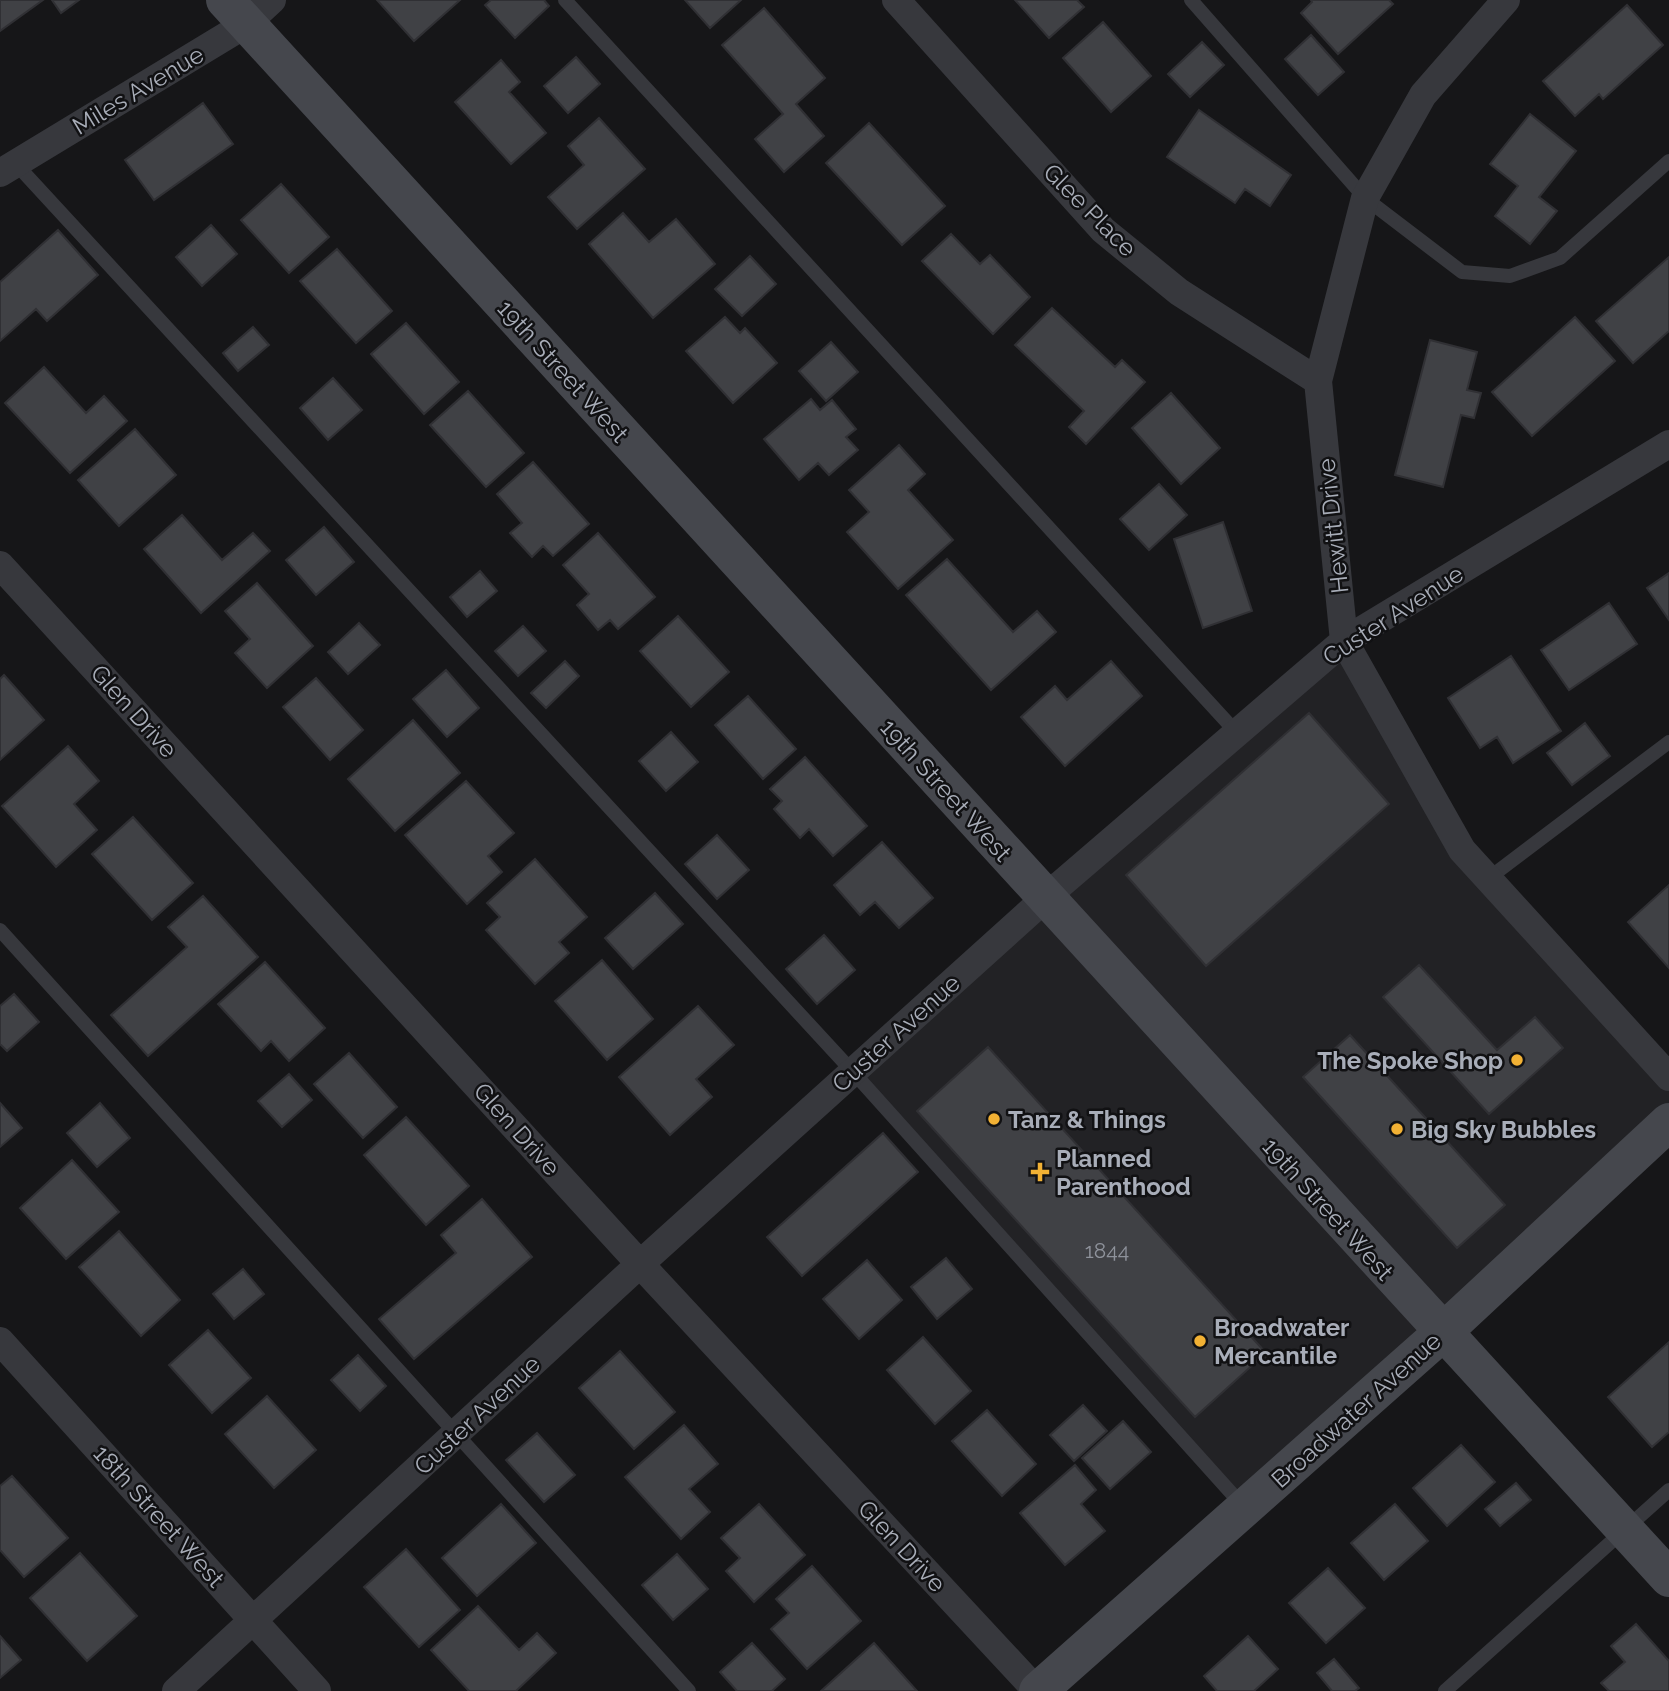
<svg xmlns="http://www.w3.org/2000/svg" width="1669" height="1691" font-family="Raleway,sans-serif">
<rect width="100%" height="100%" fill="#161618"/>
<path fill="#222225" d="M 1344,641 L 1442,818 L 1669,1077 L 1669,1122 L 1246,1509 L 853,1072 Z"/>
<path fill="#404145" stroke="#303034" stroke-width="2" d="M 0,0 L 43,0 L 0,31 Z
M 52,0 L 79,0 L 61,13 Z
M 377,0 L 460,0 L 414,41 Z
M 491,0 L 544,0 L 549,6 L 515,38 L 485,5 Z
M 685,0 L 741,0 L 710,28 Z
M 1015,0 L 1077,0 L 1084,7 L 1049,38 Z
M 1311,0 L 1389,0 L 1393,4 L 1338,54 L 1301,13 L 1312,2 Z
M 1627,5 L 1663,45 L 1603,99 L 1599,94 L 1575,116 L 1543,81 Z
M 764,8 L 825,78 L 796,104 L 824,136 L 784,172 L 755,139 L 783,114 L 722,45 Z
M 1103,22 L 1151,76 L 1111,112 L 1063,58 Z
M 1311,35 L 1344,72 L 1318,95 L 1285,59 Z
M 1202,42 L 1224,65 L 1190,97 L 1168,74 Z
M 576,57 L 600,84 L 568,113 L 544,86 Z
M 501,60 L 520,82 L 509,92 L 546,133 L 511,164 L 455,102 Z
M 203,103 L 233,144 L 154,200 L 125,160 Z
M 1199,110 L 1291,175 L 1270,206 L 1245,189 L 1235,203 L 1167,157 Z
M 1530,114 L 1576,151 L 1539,197 L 1557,211 L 1530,244 L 1495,216 L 1518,186 L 1490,164 Z
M 599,118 L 645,169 L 577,229 L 548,197 L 584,165 L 568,146 Z
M 869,123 L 945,206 L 902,245 L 826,163 Z
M 281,184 L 329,237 L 289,273 L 241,220 Z
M 623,213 L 649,242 L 676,219 L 715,264 L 653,318 L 589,244 Z
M 211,225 L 237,254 L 202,286 L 176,257 Z
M 58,230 L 98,275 L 47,321 L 36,309 L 0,341 L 0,282 Z
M 951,234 L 980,264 L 990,255 L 1030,297 L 993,334 L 922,261 Z
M 337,249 L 392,311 L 356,343 L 300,281 Z
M 750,256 L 776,284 L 742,316 L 715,289 Z
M 1669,257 L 1669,331 L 1633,363 L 1596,321 Z
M 1052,308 L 1115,367 L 1122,360 L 1145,382 L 1086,444 L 1069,427 L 1084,411 L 1015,345 Z
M 725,317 L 740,333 L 745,328 L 777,363 L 733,403 L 686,351 Z
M 1575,317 L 1615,361 L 1532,436 L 1492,392 Z
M 406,323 L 459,382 L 424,414 L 371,354 Z
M 253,327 L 269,345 L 238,371 L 223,353 Z
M 1430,340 L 1477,352 L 1467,390 L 1481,393 L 1474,418 L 1461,415 L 1443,487 L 1395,475 Z
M 831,342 L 858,372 L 826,401 L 799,371 Z
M 44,367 L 86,413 L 104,396 L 127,421 L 70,473 L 5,403 Z
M 333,378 L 362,410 L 328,440 L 300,408 Z
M 468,391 L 524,453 L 486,487 L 430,425 Z
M 1171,393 L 1220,448 L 1181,484 L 1132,428 Z
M 811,399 L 820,410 L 832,400 L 856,429 L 846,437 L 858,450 L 829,475 L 818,463 L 799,480 L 764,439 Z
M 135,429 L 176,475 L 119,526 L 78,480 Z
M 899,445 L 925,474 L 908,490 L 953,540 L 898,589 L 847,532 L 869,512 L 849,490 Z
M 533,462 L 589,524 L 553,556 L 543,546 L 532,557 L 510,533 L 522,523 L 497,494 Z
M 1159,484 L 1187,515 L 1149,550 L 1120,519 Z
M 182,515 L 222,560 L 253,533 L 270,551 L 201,613 L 144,549 Z
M 1223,522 L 1252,611 L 1203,628 L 1174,539 Z
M 324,527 L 354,562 L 316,595 L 286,560 Z
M 598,533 L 655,597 L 618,629 L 610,620 L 598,630 L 577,605 L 589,594 L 563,565 Z
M 947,559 L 1013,632 L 1037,611 L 1056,632 L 991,690 L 906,595 Z
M 480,571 L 497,591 L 467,617 L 450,597 Z
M 1669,573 L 1669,620 L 1647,588 Z
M 257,583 L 313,646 L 267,688 L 235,653 L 250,639 L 225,611 Z
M 1609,603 L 1637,644 L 1569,690 L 1541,650 Z
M 678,616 L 729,672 L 691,707 L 640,651 Z
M 359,623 L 380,645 L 348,674 L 328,652 Z
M 523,626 L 546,651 L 518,676 L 495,651 Z
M 1511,656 L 1561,731 L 1513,763 L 1497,737 L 1480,748 L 1448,698 Z
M 565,661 L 579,676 L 546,708 L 531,693 Z
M 1111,661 L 1142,696 L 1065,766 L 1021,717 L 1055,686 L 1067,700 Z
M 446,670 L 479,708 L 447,737 L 413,699 Z
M 4,675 L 44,720 L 0,760 L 0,679 Z
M 316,678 L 363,730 L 330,760 L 283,707 Z
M 748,696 L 796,749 L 763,779 L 715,725 Z
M 1309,713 L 1389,804 L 1206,966 L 1126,875 Z
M 413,720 L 460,773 L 395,831 L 348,779 Z
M 1585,723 L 1610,756 L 1572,785 L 1547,753 Z
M 671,732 L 698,762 L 666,791 L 639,761 Z
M 68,746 L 99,781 L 74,804 L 97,830 L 56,867 L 2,806 Z
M 805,757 L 867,826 L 833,856 L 809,829 L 800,838 L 774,809 L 782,801 L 770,789 Z
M 466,781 L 514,833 L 488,856 L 502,872 L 467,904 L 405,835 Z
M 133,817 L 193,883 L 152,920 L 92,854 Z
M 717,835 L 749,870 L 717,899 L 685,864 Z
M 882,842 L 933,898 L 899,928 L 875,902 L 860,915 L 834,885 Z
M 535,859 L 587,917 L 559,942 L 569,953 L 535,984 L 486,930 L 500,917 L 487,903 Z
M 1669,885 L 1669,968 L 1628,922 Z
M 655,893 L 683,924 L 633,969 L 605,938 Z
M 203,896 L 258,957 L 148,1056 L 111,1015 L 187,947 L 168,927 Z
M 824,935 L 855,970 L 817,1004 L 786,969 Z
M 602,960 L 653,1019 L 607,1060 L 555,1001 Z
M 265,962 L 325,1028 L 289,1061 L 271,1041 L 261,1051 L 218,1004 Z
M 1419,965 L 1497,1050 L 1535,1017 L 1563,1048 L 1489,1114 L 1383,997 Z
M 14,994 L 39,1022 L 7,1051 L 0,1044 L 0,1006 Z
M 698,1006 L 734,1045 L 696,1079 L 712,1097 L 670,1135 L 619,1077 Z
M 1350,1035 L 1505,1205 L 1457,1248 L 1303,1077 Z
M 988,1047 L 1266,1353 L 1195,1417 L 917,1111 Z
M 349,1053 L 397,1107 L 363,1138 L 314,1084 Z
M 289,1074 L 312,1100 L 282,1127 L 258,1101 Z
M 0,1103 L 22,1128 L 0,1147 Z
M 100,1103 L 130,1138 L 97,1167 L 67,1133 Z
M 406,1117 L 469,1186 L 426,1225 L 364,1155 Z
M 883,1133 L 918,1172 L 802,1276 L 767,1237 Z
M 72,1160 L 119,1212 L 66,1259 L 20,1208 Z
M 482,1199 L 532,1257 L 414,1359 L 379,1319 L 456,1253 L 441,1235 Z
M 119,1231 L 180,1300 L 141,1336 L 79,1267 Z
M 946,1258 L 972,1289 L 937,1319 L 911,1287 Z
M 867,1260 L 902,1300 L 859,1339 L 823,1299 Z
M 243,1269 L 264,1294 L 234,1319 L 213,1294 Z
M 208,1330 L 251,1378 L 212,1413 L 169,1365 Z
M 923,1337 L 971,1391 L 935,1424 L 887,1370 Z
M 1669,1342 L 1669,1432 L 1652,1447 L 1608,1397 Z
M 620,1351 L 675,1412 L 634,1449 L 579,1388 Z
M 358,1355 L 386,1386 L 360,1411 L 331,1380 Z
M 267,1396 L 316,1450 L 274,1488 L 225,1434 Z
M 1083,1405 L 1107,1431 L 1074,1461 L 1050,1435 Z
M 987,1410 L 1036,1464 L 1002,1496 L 952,1441 Z
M 1123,1421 L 1151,1452 L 1110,1489 L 1082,1458 Z
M 684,1425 L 718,1464 L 689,1489 L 710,1512 L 681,1539 L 625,1477 Z
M 537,1433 L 575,1475 L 544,1502 L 506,1460 Z
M 1461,1445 L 1495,1482 L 1447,1526 L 1413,1488 Z
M 1075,1465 L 1096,1490 L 1081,1504 L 1105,1531 L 1065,1565 L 1020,1513 Z
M 12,1476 L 68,1538 L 24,1577 L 0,1550 L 0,1486 Z
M 1516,1483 L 1531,1500 L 1500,1526 L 1485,1509 Z
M 501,1504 L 536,1543 L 477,1596 L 442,1558 Z
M 759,1504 L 805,1555 L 754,1602 L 726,1571 L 740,1558 L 721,1538 Z
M 1395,1504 L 1428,1541 L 1384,1580 L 1351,1543 Z
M 406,1549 L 460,1610 L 419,1647 L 364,1587 Z
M 80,1553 L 137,1616 L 87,1661 L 30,1598 Z
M 677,1554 L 708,1589 L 673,1620 L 642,1585 Z
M 812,1566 L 861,1621 L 807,1669 L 771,1629 L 789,1613 L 776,1599 Z
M 1328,1568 L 1365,1608 L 1326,1643 L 1289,1603 Z
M 478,1606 L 519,1650 L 537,1633 L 556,1653 L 516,1691 L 469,1691 L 431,1650 Z
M 1636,1624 L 1669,1661 L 1669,1691 L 1609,1691 L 1601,1683 L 1625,1662 L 1611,1646 Z
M 0,1636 L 21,1660 L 0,1678 Z
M 1248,1636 L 1278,1669 L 1254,1691 L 1217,1691 L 1204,1676 Z
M 752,1643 L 785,1679 L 772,1691 L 737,1691 L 720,1672 Z
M 874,1643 L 917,1691 L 821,1691 Z
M 1334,1659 L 1359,1688 L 1355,1691 L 1332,1691 L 1317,1673 Z"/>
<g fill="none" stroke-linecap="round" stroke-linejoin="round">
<path stroke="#37383d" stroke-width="14" d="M 565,0 L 1237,733
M 1191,0 L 1365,198 L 1462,272 L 1510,276 L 1560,258 L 1669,161
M 16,164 L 853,1072 L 1243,1506
M 1489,878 L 1669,742
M 0,930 L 689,1691
M 1445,1691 L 1669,1490"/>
<path stroke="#37383d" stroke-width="28" d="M 896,0 L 1103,230 L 1179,292 L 1318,381
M 1506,0 L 1423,95 L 1365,198 L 1318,381 L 1344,641 L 1462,850 L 1669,1077
M 0,173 L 246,24 L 272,0
M 0,565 L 640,1264 L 1037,1691
M 0,1341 L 317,1691
M 176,1691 L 640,1264 L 1061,884 L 1344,641 L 1669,444"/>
<path stroke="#45474d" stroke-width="38" d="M 225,0 L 1669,1578
M 1038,1691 L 1442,1333 L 1669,1122"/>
</g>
<g fill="#f2b134" stroke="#111113" stroke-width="2.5">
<circle cx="1517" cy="1060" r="7"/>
<circle cx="994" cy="1119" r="7"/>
<circle cx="1397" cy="1129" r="7"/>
<path d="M1036.5 1161.5h7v7h7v7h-7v7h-7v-7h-7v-7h7z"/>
<circle cx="1200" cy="1341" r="7"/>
</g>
<g text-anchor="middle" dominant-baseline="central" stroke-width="5" stroke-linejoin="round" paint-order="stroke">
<g font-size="21" fill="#8e929b">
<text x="1107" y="1250">1844</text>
</g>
<g font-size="24" fill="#a8adb8" stroke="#111113">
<text transform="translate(138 90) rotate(-31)">Miles Avenue</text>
<text transform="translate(1090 210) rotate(45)">Glee Place</text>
<text transform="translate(563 371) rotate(48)">19th Street West</text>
<text transform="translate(1333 526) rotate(-96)">Hewitt Drive</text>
<text transform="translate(1393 615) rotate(-33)">Custer Avenue</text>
<text transform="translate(134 711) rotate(48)">Glen Drive</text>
<text transform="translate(946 790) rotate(48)">19th Street West</text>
<text transform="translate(896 1033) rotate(-42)">Custer Avenue</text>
<text transform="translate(517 1129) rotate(48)">Glen Drive</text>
<text transform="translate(1328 1209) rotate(48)">19th Street West</text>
<text transform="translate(1356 1410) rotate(-42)">Broadwater Avenue</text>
<text transform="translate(477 1415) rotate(-43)">Custer Avenue</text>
<text transform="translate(159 1516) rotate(48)">18th Street West</text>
<text transform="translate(902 1546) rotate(47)">Glen Drive</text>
</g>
<g font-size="24" font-weight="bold" fill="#a8adb8" stroke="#111113" text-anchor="start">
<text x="1503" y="1060" text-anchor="end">The Spoke Shop</text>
<text x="1008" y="1119">Tanz &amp; Things</text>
<text x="1411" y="1129">Big Sky Bubbles</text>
<text x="1056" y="1158">Planned<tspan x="1056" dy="28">Parenthood</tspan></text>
<text x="1214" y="1327">Broadwater<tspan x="1214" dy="28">Mercantile</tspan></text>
</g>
</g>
</svg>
